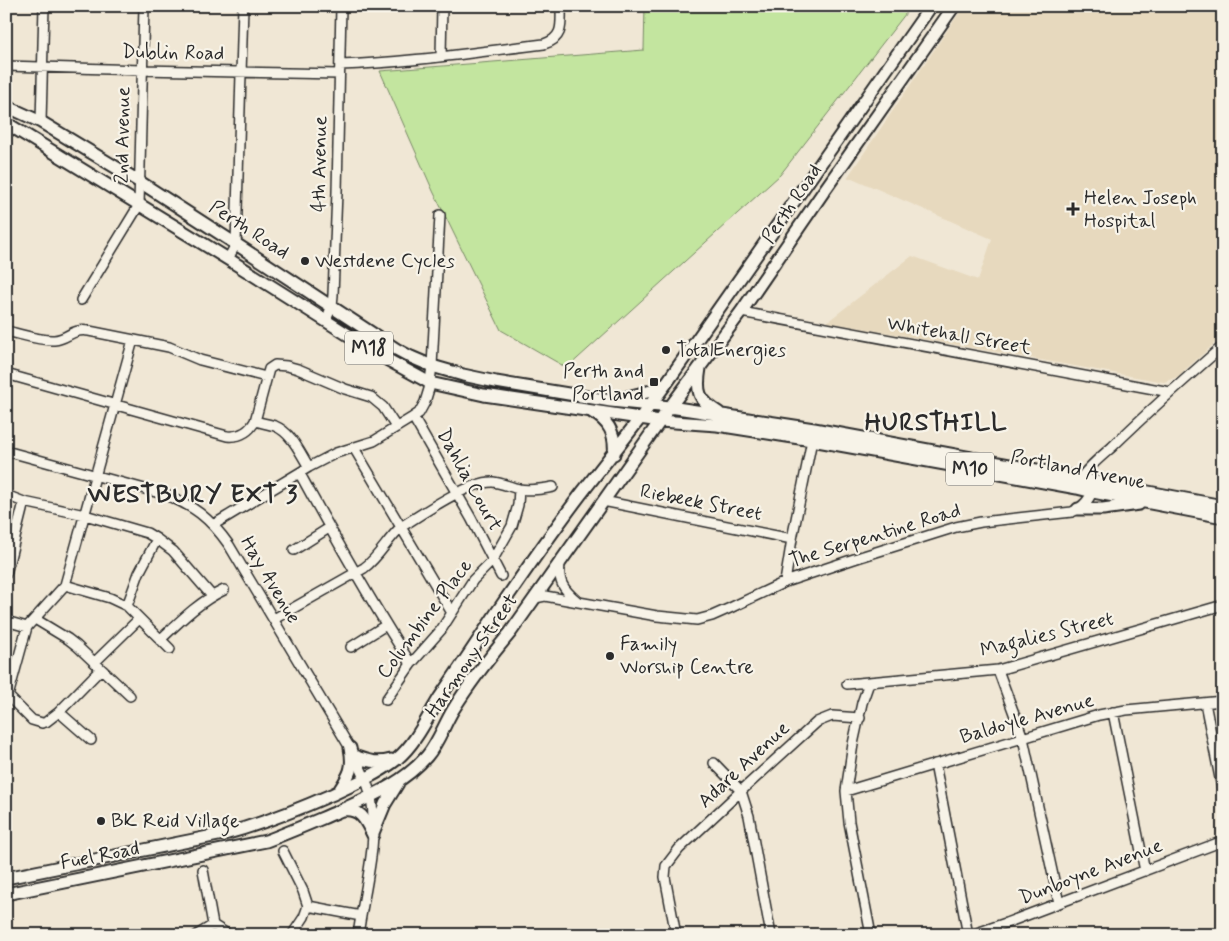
<svg xmlns="http://www.w3.org/2000/svg" width="1229" height="941" font-family="Mynerve,sans-serif">
<rect width="100%" height="100%" fill="#f0e7d5"/>
<filter id="ink" filterUnits="userSpaceOnUse"><feTurbulence type="fractalNoise" baseFrequency=".02" numOctaves="2"/><feDisplacementMap in="SourceGraphic" scale="10" xChannelSelector="R" yChannelSelector="G"/><feConvolveMatrix kernelMatrix="1 2 1 2 8 2 1 2 1" color-interpolation-filters="sRGB"/></filter>
<g filter="url(#ink)">
<path fill="#e7d9be" d="M 964,6 L 1223,6 L 1223,336 L 1177,377 L 1164,382 L 827,322 L 912,256 L 978,280 L 992,239 L 852,178 L 847,178 Z"/>
<path fill="#c3e59f" stroke="#778865" d="M 645,6 L 908,6 L 906,13 L 780,175 L 567,368 L 501,330 L 433,191 L 380,71 L 644,50 Z"/>
<g fill="none" stroke-linecap="round" stroke-linejoin="round">
<defs>
<path id="minor" d="M 441,56 L 442,6
M 340,65 C 408,63 476,52 544,44 C 564,38 561,24 561,6
M 6,66 L 142,70 L 339,74
M 41,122 L 44,6
M 228,259 L 236,244 L 243,6
M 81,300 L 139,205 L 144,6
M 741,312 L 1170,392
M 326,320 L 332,306 L 333,295 L 337,192 L 341,6
M 6,331 C 21,334 40,341 54,340 C 69,339 71,328 89,331 L 169,347 L 200,360 L 266,377
M 6,374 L 227,436 C 239,437 249,432 255,421 C 262,423 269,424 275,426 C 292,433 300,453 309,467
M 413,417 L 471,518 L 501,576
M 255,421 L 269,369 L 275,365 L 287,366 L 298,369 L 345,389 L 371,397 L 383,407 L 396,427
M 354,448 L 452,613
M 6,451 L 163,494 C 193,505 210,518 229,545 L 350,748 C 358,763 367,779 371,797 C 379,841 364,891 358,935
M 300,474 C 335,538 371,602 411,664
M 1078,483 C 1082,472 1103,455 1112,447 C 1148,412 1185,379 1223,346
M 6,495 L 24,502 L 85,515 L 147,533 L 157,539 L 173,551 L 212,596
M 603,501 L 792,539
M 213,525 L 309,467 L 336,453 L 374,441 L 413,417 L 419,413 L 425,402 L 429,389 L 432,366 L 440,215
M 294,550 L 329,528
M 560,563 C 558,582 563,589 577,601
M 6,574 L 24,502
M 785,582 L 792,539 L 813,435
M 65,585 L 110,598 L 127,606 L 170,649
M 535,598 L 545,596 L 657,616 L 697,620 L 712,616 L 730,608 L 785,582 L 857,558 L 956,527 L 981,522 L 1072,512 C 1084,507 1091,498 1094,486
M 127,606 L 139,573 L 157,539
M 35,619 L 68,639 L 77,646 L 130,696
M 274,619 L 364,568 C 379,557 387,540 401,527 C 422,514 469,481 493,482 C 502,483 510,487 519,489 C 531,491 542,489 553,487
M 6,621 L 27,627
M 160,640 C 180,621 200,601 224,590
M 351,647 L 386,625
M 95,662 L 139,619
M 998,670 L 1023,738 L 1059,903
M 869,683 L 862,703 L 853,744 L 846,791 L 849,822 L 871,935
M 847,684 L 998,670 L 1223,605
M 8,696 L 32,720 L 42,723 L 46,722 L 59,712 L 101,669
M 6,698 L 8,696 L 27,627 L 65,585 L 133,340
M 386,700 L 411,664 L 441,630 L 473,580 L 492,561 L 512,526 L 518,505 L 519,489
M 1205,703 L 1223,793
M 59,712 L 91,740
M 1113,712 L 1145,871
M 714,763 L 741,791 L 749,816 L 771,935
M 935,764 L 968,935
M 846,791 L 1099,715 L 1126,710 L 1223,701
M 283,851 L 303,891 L 308,906 L 361,916
M 203,870 L 213,925 L 229,935
M 197,935 L 213,925
M 292,935 L 304,917 L 308,906
M 676,935 L 665,877 L 666,866 L 679,849 L 741,791 L 817,722 L 832,716 L 860,718
M 971,935 L 1006,923 L 1223,841"/>
<path id="major" d="M 6,106 L 41,122 L 140,182 L 236,244 L 396,349 L 411,357 L 432,366 L 463,375 L 496,382 L 611,401 L 670,407 L 814,429 L 1080,478 L 1095,482 L 1223,506
M 6,123 L 228,259 L 388,360 L 430,383 L 484,395 L 660,421 L 717,425 L 812,440 L 1077,488 L 1093,492 L 1223,517
M 700,368 C 696,392 698,400 719,413
M 620,399 L 651,391 L 664,384
M 592,412 C 609,421 616,434 614,454
M 1078,509 L 1103,509 L 1139,504
M 354,756 C 368,761 376,764 391,760
M 339,791 C 350,774 354,768 350,748
M 343,810 C 361,808 366,821 373,835
M 373,833 L 385,804 L 398,783
M 6,878 L 228,833 C 264,823 297,810 331,795 C 353,785 378,774 397,759 C 416,743 427,718 440,697 C 459,669 478,641 497,612 C 523,574 550,535 578,498 C 608,459 639,421 668,381 L 931,6
M 6,894 L 266,841 C 290,832 313,822 337,812 C 369,797 403,784 427,756 C 438,743 444,725 453,710 C 470,682 490,657 510,633 L 670,407 L 741,312 L 824,191 L 954,6"/>
</defs>
<use href="#minor" stroke="#2b2b2b" stroke-width="12"/>
<use href="#major" stroke="#2b2b2b" stroke-width="15"/>
<use href="#minor" stroke="#f7f3e8" stroke-width="9"/>
<use href="#major" stroke="#f7f3e8" stroke-width="11"/>
</g>
</g>
<g fill="#2b2b2b" stroke="#f7f3e8" stroke-width="2">
<path d="M1070.5 201.5h5v5h5v5h-5v5h-5v-5h-5v-5h5z"/>
<circle cx="305" cy="261" r="5"/>
<circle cx="666" cy="350" r="5"/>
<rect x="649" y="377" width="10" height="10" rx="2.5"/>
<circle cx="610" cy="656" r="5"/>
<circle cx="101" cy="821" r="5"/>
</g>
<g text-anchor="middle" dominant-baseline="central" stroke-width="4.5" stroke-linejoin="round" paint-order="stroke">
<g fill="#f7f3e8" stroke="#686764" stroke-width="1">
<rect x="345" y="331.5" width="48" height="33" rx="4"/>
<rect x="946" y="452.5" width="48" height="33" rx="4"/>
</g>
<g font-size="19" font-weight="bold" fill="#2b2b2b">
<text x="369" y="348">M18</text>
<text x="970" y="469">M10</text>
</g>
<g font-size="20" fill="#2b2b2b" stroke="#f7f3e8">
<text transform="translate(173 53) rotate(1)">Dublin Road</text>
<text transform="translate(123 135) rotate(-89)">2nd Avenue</text>
<text transform="translate(320 164) rotate(-89)">4th Avenue</text>
<text transform="translate(792 204) rotate(-56)">Perth Road</text>
<text transform="translate(249 230) rotate(33)">Perth Road</text>
<text transform="translate(959 336) rotate(10)">Whitehall Street</text>
<text transform="translate(1078 470) rotate(11)">Portland Avenue</text>
<text transform="translate(469 480) rotate(61)">Dahlia Court</text>
<text transform="translate(701 503) rotate(11)">Riebeek Street</text>
<text transform="translate(875 536) rotate(-17)">The Serpentine Road</text>
<text transform="translate(270 580) rotate(59)">Hay Avenue</text>
<text transform="translate(425 619) rotate(-53)">Columbine Place</text>
<text transform="translate(1047 635) rotate(-14)">Magalies Street</text>
<text transform="translate(472 656) rotate(-55)">Harmony Street</text>
<text transform="translate(1027 719) rotate(-16)">Baldoyle Avenue</text>
<text transform="translate(744 765) rotate(-43)">Adare Avenue</text>
<text transform="translate(100 856) rotate(-11)">Fuel Road</text>
<text transform="translate(1091 872) rotate(-21)">Dunboyne Avenue</text>
</g>
<g font-size="20" fill="#2b2b2b" stroke="#f7f3e8" text-anchor="start">
<text x="1084" y="198">Helen Joseph<tspan x="1084" dy="23">Hospital</tspan></text>
<text x="315" y="261">Westdene Cycles</text>
<text x="676" y="350">TotalEnergies</text>
<text x="644" y="371" text-anchor="end">Perth and<tspan x="644" dy="23">Portland</tspan></text>
<text x="620" y="644">Family<tspan x="620" dy="23">Worship Centre</tspan></text>
<text x="111" y="821">BK Reid Village</text>
</g>
<g font-size="25" font-weight="bold" letter-spacing="1" fill="#2b2b2b" stroke="#f7f3e8">
<text x="936" y="423">HURSTHILL</text>
<text x="193" y="495">WESTBURY EXT 3</text>
</g>
</g>
<rect width="1229" height="941" fill="none" stroke="#f7f3e8" stroke-width="25"/>
<rect x="12" y="12" width="1204" height="916" fill="none" stroke="#2b2b2b" stroke-width="2" filter="url(#ink)"/>
</svg>
